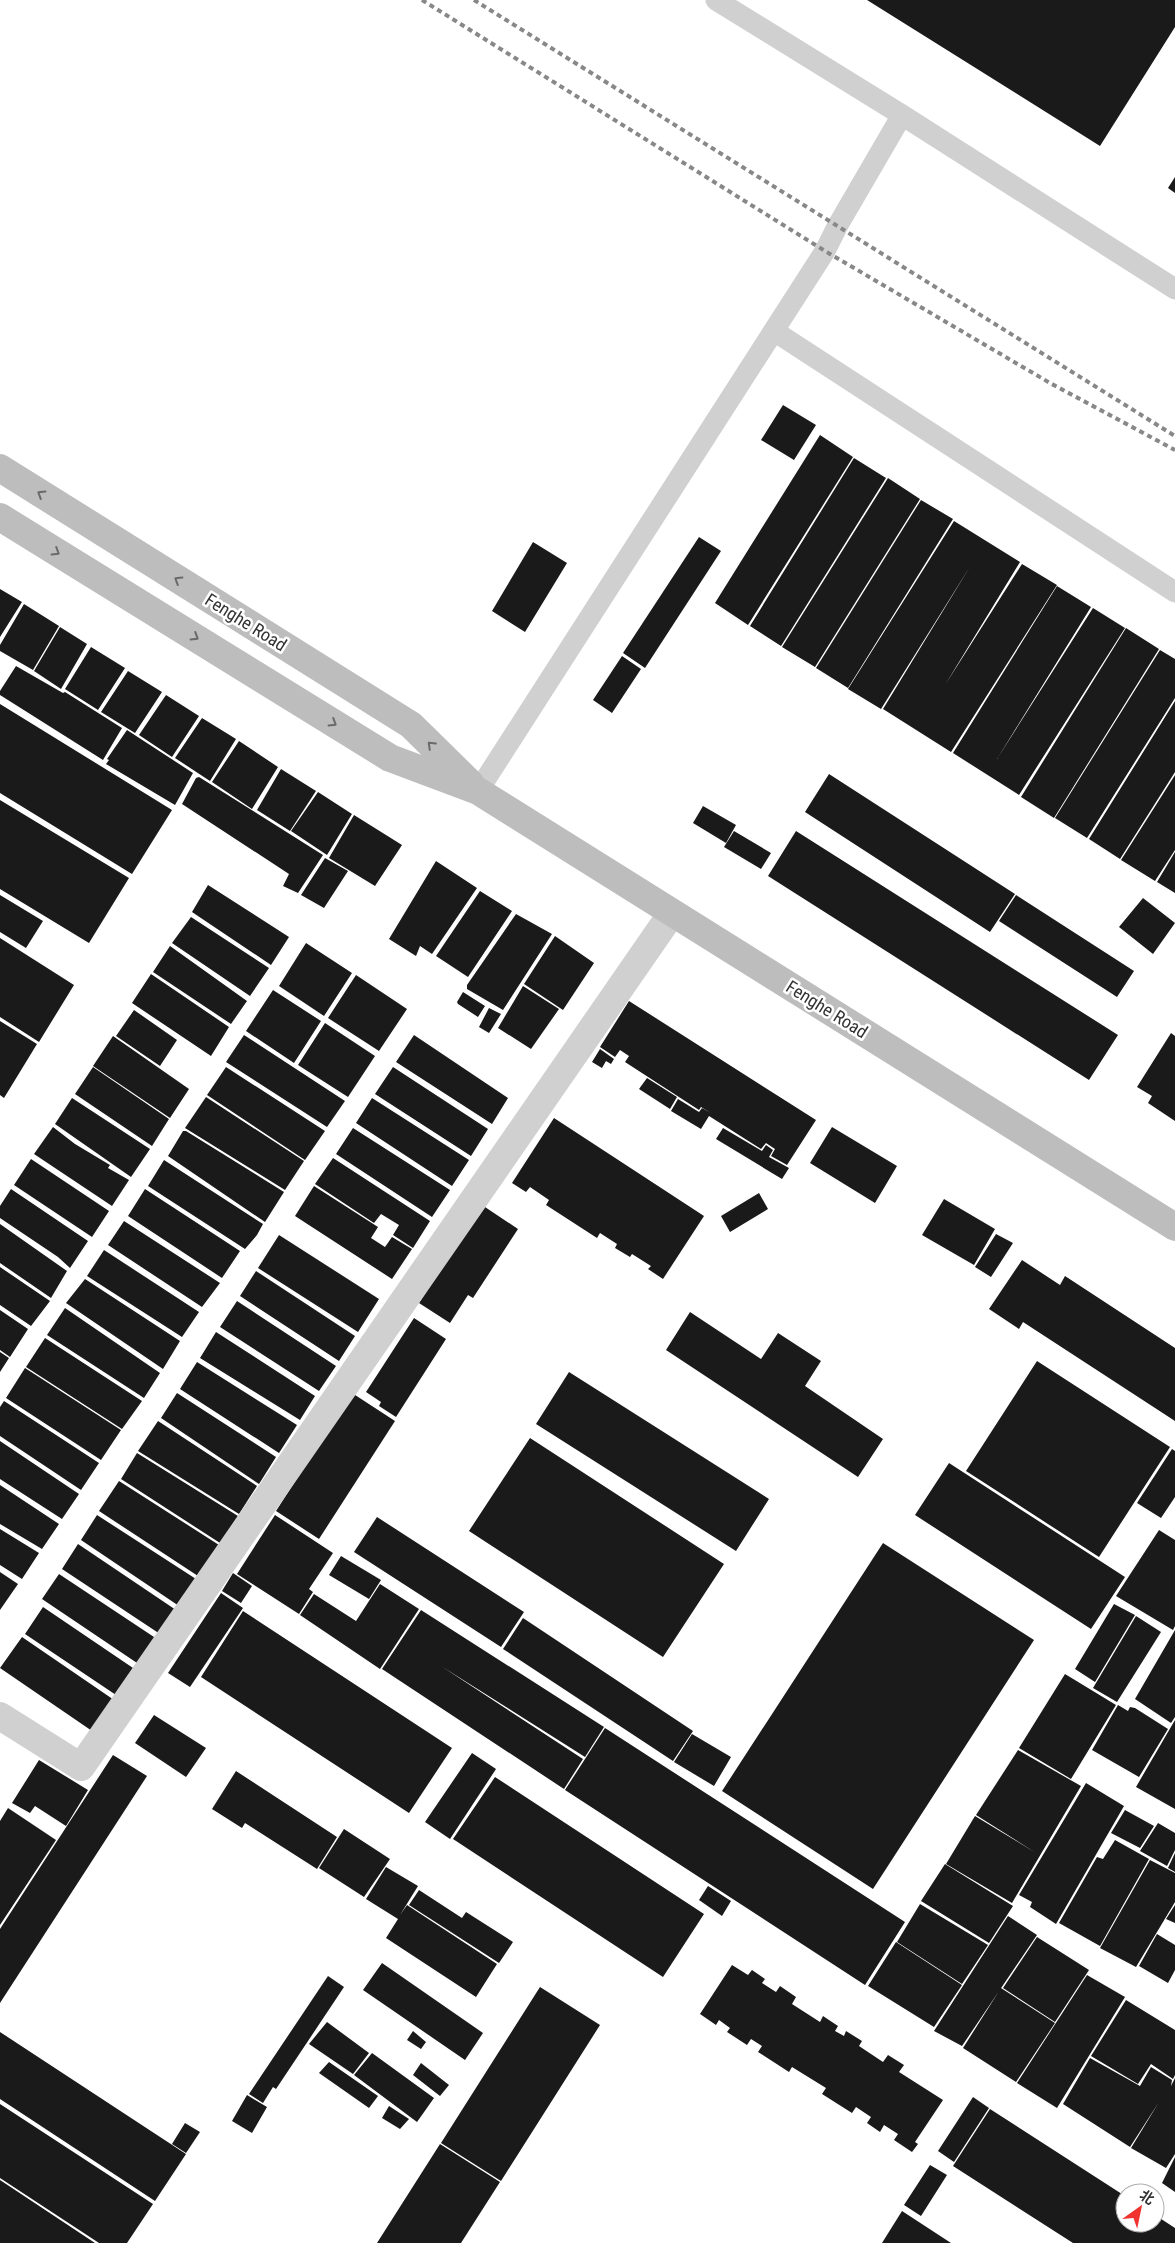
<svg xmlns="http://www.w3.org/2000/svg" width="1175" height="2243" font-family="'Roboto Condensed','Noto Sans SC',sans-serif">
<rect width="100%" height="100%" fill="#fff"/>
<path fill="#1a1a1a" d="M 867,0 L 1175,0 L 1175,27 L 1100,146 Z
M 1175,177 L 1175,193 L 1168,188 Z
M 783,405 L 816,425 L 794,460 L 761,440 Z
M 820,435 L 853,457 L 748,625 L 715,603 Z
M 854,458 L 886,478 L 781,646 L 750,626 Z
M 888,478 L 920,499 L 815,667 L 782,647 Z
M 921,500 L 953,519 L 848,688 L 816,668 Z
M 954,521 L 1020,562 L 945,685 L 1022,564 L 1057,585 L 951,752 L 883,709 L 971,565 L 881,709 L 848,689 Z
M 699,537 L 721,551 L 645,668 L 623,653 Z
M 533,542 L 567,563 L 525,632 L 492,611 Z
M 1057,586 L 1091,607 L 997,759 L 1093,608 L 1125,628 L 1019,795 L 953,753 Z
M 0,589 L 22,602 L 0,637 Z
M 24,604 L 59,626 L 33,670 L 0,651 L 0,645 Z
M 60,627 L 87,644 L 61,689 L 34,671 Z
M 1126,628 L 1159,649 L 1054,818 L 1021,797 Z
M 91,647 L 125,668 L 98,710 L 65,689 Z
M 1160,650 L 1175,659 L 1175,698 L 1087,838 L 1055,818 Z
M 622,656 L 641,669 L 612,713 L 593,700 Z
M 16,666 L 63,693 L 65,692 L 122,728 L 103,760 L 0,695 L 0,691 Z
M 128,671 L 162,692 L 135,733 L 101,712 Z
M 166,695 L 199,716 L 172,757 L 139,735 Z
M 1175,701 L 1175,772 L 1120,859 L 1089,839 Z
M 0,704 L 172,810 L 132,874 L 0,793 Z
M 202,718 L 236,739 L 210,781 L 175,758 Z
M 127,730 L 193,773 L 175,805 L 106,764 L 109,760 L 107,759 Z
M 239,741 L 278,767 L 252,809 L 212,782 Z
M 281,769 L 316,791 L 290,831 L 257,810 Z
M 829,774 L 1015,894 L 990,932 L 805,812 Z
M 1175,775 L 1175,850 L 1155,881 L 1121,860 Z
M 199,777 L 323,855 L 298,893 L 283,886 L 289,874 L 182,804 L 196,778 Z
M 318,792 L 352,814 L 327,855 L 291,831 Z
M 0,800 L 129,878 L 89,943 L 0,889 Z
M 703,806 L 736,825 L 726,843 L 693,823 Z
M 354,815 L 402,845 L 375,886 L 329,858 Z
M 734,831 L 771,853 L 761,869 L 724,847 Z
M 796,831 L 1118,1035 L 1089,1080 L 768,876 Z
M 1175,852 L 1175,893 L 1157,882 Z
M 325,858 L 348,871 L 324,908 L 301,895 Z
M 436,861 L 477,888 L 432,954 L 420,946 L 416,956 L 389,939 Z
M 208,885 L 289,937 L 271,965 L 192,912 Z
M 480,891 L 512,911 L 468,977 L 436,956 Z
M 0,895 L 43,921 L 26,948 L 0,932 Z
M 1016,895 L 1134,971 L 1117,997 L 999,921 Z
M 1143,898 L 1175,923 L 1153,954 L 1119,927 Z
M 516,914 L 552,934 L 503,1010 L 467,989 L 467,985 Z
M 191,917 L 269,968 L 250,996 L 172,943 Z
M 555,936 L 594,963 L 563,1010 L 524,984 Z
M 0,938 L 74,985 L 39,1042 L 0,1017 Z
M 306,943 L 352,973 L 324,1016 L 279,986 Z
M 170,946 L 247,1001 L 231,1024 L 153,972 Z
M 151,974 L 229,1027 L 211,1056 L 132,1003 Z
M 356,975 L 407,1009 L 379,1051 L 328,1018 Z
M 523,986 L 559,1009 L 531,1049 L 498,1028 Z
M 273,990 L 321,1021 L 294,1063 L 246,1031 Z
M 463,992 L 485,1006 L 478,1017 L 458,1004 L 457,1002 Z
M 629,1001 L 816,1120 L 787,1165 L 771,1156 L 775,1149 L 766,1143 L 761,1149 L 709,1116 L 701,1129 L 671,1111 L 678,1099 L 699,1112 L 702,1108 L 711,1113 L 701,1107 L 699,1110 L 625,1062 L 629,1056 L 620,1050 L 615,1057 L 600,1047 Z
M 489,1008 L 501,1014 L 489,1033 L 479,1027 Z
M 134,1010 L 177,1040 L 160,1066 L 116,1036 Z
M 0,1021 L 37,1044 L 4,1098 L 0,1095 Z
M 325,1023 L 375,1056 L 348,1097 L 298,1065 Z
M 1171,1033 L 1175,1036 L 1175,1121 L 1148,1103 L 1152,1096 L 1137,1087 Z
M 244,1035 L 345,1101 L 327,1127 L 226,1062 Z
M 414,1035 L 508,1098 L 492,1124 L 396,1062 Z
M 113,1036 L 189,1089 L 170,1118 L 93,1066 Z
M 600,1049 L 614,1059 L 611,1064 L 606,1061 L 602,1068 L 592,1062 Z
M 93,1067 L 169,1119 L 152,1146 L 75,1094 Z
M 226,1067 L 325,1131 L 305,1160 L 207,1095 Z
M 393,1067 L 488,1129 L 471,1156 L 375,1094 Z
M 647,1078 L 677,1097 L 670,1109 L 639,1089 Z
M 206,1097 L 304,1161 L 285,1190 L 185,1128 Z
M 72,1098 L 150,1149 L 131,1177 L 55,1124 Z
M 372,1098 L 469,1160 L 452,1186 L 356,1123 Z
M 554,1118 L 704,1216 L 663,1279 L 648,1269 L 651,1266 L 632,1254 L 630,1257 L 615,1248 L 617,1244 L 600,1233 L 597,1238 L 546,1205 L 549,1200 L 530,1187 L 526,1192 L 512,1183 Z
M 53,1127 L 75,1144 L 110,1165 L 108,1168 L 129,1180 L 112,1206 L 34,1154 Z
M 832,1127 L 897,1166 L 875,1203 L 810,1163 Z
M 353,1128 L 450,1190 L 432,1217 L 336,1154 Z
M 723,1128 L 762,1151 L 766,1145 L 773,1150 L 769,1157 L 789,1168 L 782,1179 L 716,1139 Z
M 183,1131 L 186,1131 L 284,1192 L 265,1222 L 168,1156 Z
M 333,1158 L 430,1221 L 413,1248 L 393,1235 L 399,1225 L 381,1214 L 374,1223 L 315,1184 Z
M 31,1159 L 109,1211 L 92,1237 L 14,1185 Z
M 164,1160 L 263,1224 L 257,1235 L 245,1249 L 148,1186 Z
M 314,1186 L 378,1227 L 371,1238 L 385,1247 L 392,1237 L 412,1249 L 392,1279 L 295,1216 Z
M 11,1189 L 88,1241 L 70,1268 L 58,1257 L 0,1218 L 0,1206 Z
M 145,1189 L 240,1251 L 222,1278 L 128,1216 Z
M 759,1193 L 768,1209 L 730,1232 L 721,1216 Z
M 944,1199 L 995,1229 L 974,1265 L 922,1235 Z
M 482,1205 L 518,1229 L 473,1298 L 468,1295 L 450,1323 L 419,1303 Z
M 124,1221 L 220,1283 L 202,1307 L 108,1245 Z
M 0,1224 L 67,1271 L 51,1298 L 0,1263 Z
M 996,1234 L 1013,1243 L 991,1277 L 975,1267 Z
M 279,1235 L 379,1299 L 358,1332 L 258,1268 Z
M 104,1250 L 199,1312 L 182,1337 L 87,1276 Z
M 1022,1260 L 1060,1285 L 1065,1276 L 1175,1348 L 1175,1421 L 1023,1322 L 1019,1329 L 989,1309 Z
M 0,1267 L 50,1301 L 31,1326 L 0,1305 Z
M 256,1271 L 355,1336 L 339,1361 L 240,1296 Z
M 85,1279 L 180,1341 L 163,1369 L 66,1303 Z
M 237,1301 L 336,1366 L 319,1391 L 220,1327 Z
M 65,1308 L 160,1373 L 144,1398 L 47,1335 Z
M 0,1310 L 28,1329 L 10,1357 L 0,1350 Z
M 690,1312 L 761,1359 L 778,1333 L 821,1361 L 805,1386 L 883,1439 L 858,1477 L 666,1350 Z
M 414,1318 L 446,1339 L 396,1417 L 379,1406 L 381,1402 L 366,1392 Z
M 216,1332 L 315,1396 L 300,1420 L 200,1358 Z
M 45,1338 L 142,1401 L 122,1429 L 26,1367 Z
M 0,1352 L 9,1358 L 0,1372 Z
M 1037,1361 L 1170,1447 L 1099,1557 L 966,1471 Z
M 197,1362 L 297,1425 L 279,1453 L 180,1389 Z
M 25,1368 L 121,1430 L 101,1460 L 6,1398 Z
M 569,1372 L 769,1499 L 736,1551 L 536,1424 Z
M 177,1393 L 276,1457 L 259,1484 L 161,1418 Z
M 352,1393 L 395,1421 L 319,1539 L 276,1511 Z
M 4,1401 L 99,1463 L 81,1490 L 0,1436 L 0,1407 Z
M 158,1421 L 257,1486 L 239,1514 L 138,1451 Z
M 530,1438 L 724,1564 L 663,1657 L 469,1531 Z
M 0,1441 L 79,1494 L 62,1519 L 0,1479 Z
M 1172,1449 L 1175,1451 L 1175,1497 L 1161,1518 L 1137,1503 Z
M 137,1453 L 238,1516 L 220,1543 L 121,1479 Z
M 949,1463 L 1125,1577 L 1091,1629 L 915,1515 Z
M 119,1481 L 219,1545 L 198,1576 L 99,1511 Z
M 0,1485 L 59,1524 L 42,1549 L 0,1524 Z
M 97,1515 L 196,1579 L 179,1606 L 81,1540 Z
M 275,1515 L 333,1553 L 309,1589 L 313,1592 L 299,1614 L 237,1574 Z
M 377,1517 L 524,1612 L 501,1647 L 354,1552 Z
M 0,1529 L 39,1553 L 22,1579 L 0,1565 Z
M 1159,1530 L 1175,1540 L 1175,1626 L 1173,1630 L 1116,1596 Z
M 883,1543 L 1034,1640 L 873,1889 L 722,1791 Z
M 78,1544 L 176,1610 L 160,1634 L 62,1569 Z
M 341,1556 L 381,1580 L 369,1599 L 329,1575 Z
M 0,1572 L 18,1584 L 0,1610 Z
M 233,1573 L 252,1586 L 241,1603 L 222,1591 Z
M 59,1574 L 157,1639 L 140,1665 L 42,1599 Z
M 380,1584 L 419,1609 L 380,1669 L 300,1615 L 314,1594 L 356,1621 Z
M 221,1593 L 243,1608 L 190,1687 L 168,1673 Z
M 1114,1604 L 1135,1615 L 1095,1682 L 1075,1669 Z
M 43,1607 L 136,1670 L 119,1697 L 25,1634 Z
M 421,1610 L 604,1727 L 585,1757 L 441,1666 L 583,1759 L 564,1789 L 382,1669 Z
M 243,1611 L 452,1748 L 409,1813 L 201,1677 Z
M 1136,1616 L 1161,1632 L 1117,1702 L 1093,1688 Z
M 523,1618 L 693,1731 L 673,1761 L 503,1649 Z
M 1175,1630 L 1175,1717 L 1171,1723 L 1135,1699 Z
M 22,1637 L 117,1702 L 95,1733 L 0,1668 Z
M 1065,1674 L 1116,1705 L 1071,1779 L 1019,1748 Z
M 1118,1705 L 1128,1711 L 1130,1707 L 1135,1708 L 1168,1729 L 1139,1777 L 1092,1750 Z
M 154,1715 L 206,1748 L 186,1777 L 135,1743 Z
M 1175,1720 L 1175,1809 L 1136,1787 Z
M 605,1728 L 905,1922 L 865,1985 L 565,1790 Z
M 692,1734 L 731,1757 L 714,1786 L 674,1762 Z
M 1018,1750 L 1081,1786 L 1012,1903 L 946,1864 L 975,1816 L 1036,1853 L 976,1815 Z
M 472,1753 L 496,1769 L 450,1839 L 425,1822 Z
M 113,1755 L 147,1776 L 0,2003 L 0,1929 Z
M 39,1760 L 88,1790 L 66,1826 L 35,1806 L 30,1813 L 12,1803 Z
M 236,1771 L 337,1837 L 317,1869 L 245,1823 L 242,1828 L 212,1809 Z
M 495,1777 L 704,1914 L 663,1977 L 453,1839 Z
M 1086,1783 L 1124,1806 L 1056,1924 L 1030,1907 L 1032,1902 L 1019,1895 Z
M 8,1808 L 56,1840 L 0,1925 L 0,1821 Z
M 1125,1810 L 1154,1826 L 1140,1848 L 1111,1833 Z
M 1158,1823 L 1175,1833 L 1175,1850 L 1167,1866 L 1140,1851 Z
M 344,1829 L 390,1859 L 364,1897 L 319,1868 Z
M 1115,1840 L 1149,1859 L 1100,1946 L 1059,1923 L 1097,1857 L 1103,1859 Z
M 1175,1853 L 1175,1872 L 1168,1868 Z
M 1150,1860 L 1175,1873 L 1175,1902 L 1136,1967 L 1100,1948 Z
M 945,1864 L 1013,1906 L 989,1943 L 921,1901 Z
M 386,1867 L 418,1886 L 400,1915 L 407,1905 L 497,1964 L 476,1997 L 386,1938 L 398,1919 L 366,1899 Z
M 708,1886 L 731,1901 L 722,1916 L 699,1900 Z
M 419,1890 L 462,1918 L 466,1912 L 513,1942 L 499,1963 L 409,1905 Z
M 920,1904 L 988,1945 L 962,1984 L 897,1942 Z
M 1175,1905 L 1175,1923 L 1166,1919 Z
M 1008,1916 L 1037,1935 L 962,2046 L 934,2031 Z
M 1157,1934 L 1175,1945 L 1175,1970 L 1168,1983 L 1139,1966 Z
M 1037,1937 L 1089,1970 L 1055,2022 L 1003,1988 Z
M 896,1942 L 962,1985 L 934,2027 L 868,1986 Z
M 382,1963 L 483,2033 L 465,2060 L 363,1990 Z
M 732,1965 L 748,1975 L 752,1970 L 765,1979 L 762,1983 L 776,1992 L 780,1986 L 796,1997 L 792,2004 L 820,2022 L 823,2016 L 838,2026 L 835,2031 L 844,2036 L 846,2031 L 862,2041 L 859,2046 L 883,2062 L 888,2055 L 904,2065 L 899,2072 L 943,2100 L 915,2142 L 918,2144 L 912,2152 L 894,2140 L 898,2134 L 884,2125 L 880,2132 L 867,2123 L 871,2117 L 856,2107 L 852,2113 L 822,2094 L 826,2088 L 792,2067 L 789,2072 L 758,2052 L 762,2046 L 751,2039 L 747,2045 L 727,2032 L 730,2028 L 719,2020 L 716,2025 L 700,2014 Z
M 1087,1975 L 1125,1997 L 1057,2108 L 1017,2083 Z
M 328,1976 L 344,1987 L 276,2089 L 273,2087 L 263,2103 L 249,2094 Z
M 540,1987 L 600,2025 L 501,2181 L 441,2143 Z
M 1001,1988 L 1055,2023 L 1016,2082 L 963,2048 Z
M 1126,2000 L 1175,2030 L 1175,2075 L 1173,2079 L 1151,2064 L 1138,2084 L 1091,2056 Z
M 327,2022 L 369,2053 L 353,2074 L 309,2044 Z
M 413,2031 L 426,2042 L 421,2049 L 407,2040 Z
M 0,2032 L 186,2154 L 155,2201 L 0,2099 Z
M 372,2053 L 434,2098 L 417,2122 L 354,2075 Z
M 1090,2058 L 1140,2086 L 1151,2067 L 1172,2080 L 1171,2086 L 1175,2078 L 1175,2154 L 1166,2168 L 1131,2148 L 1159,2102 L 1130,2147 L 1063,2104 Z
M 329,2062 L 378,2096 L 369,2108 L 319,2073 Z
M 421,2063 L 449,2085 L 440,2096 L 413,2075 Z
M 247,2095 L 267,2107 L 252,2133 L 232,2121 Z
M 973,2097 L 989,2108 L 954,2162 L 938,2151 Z
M 0,2104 L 153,2204 L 127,2243 L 99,2243 L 0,2178 Z
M 389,2106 L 409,2119 L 400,2129 L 382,2118 Z
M 990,2109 L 1125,2196 L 1125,2223 L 1155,2223 L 1155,2215 L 1175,2228 L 1175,2243 L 1073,2243 L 953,2166 Z
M 185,2123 L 200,2132 L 186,2153 L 172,2144 Z
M 440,2144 L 500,2182 L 461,2243 L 377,2243 Z
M 1175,2157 L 1175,2192 L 1162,2183 Z
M 930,2165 L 947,2175 L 921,2216 L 904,2205 Z
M 0,2180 L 95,2243 L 0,2243 Z
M 902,2211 L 951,2243 L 882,2243 Z"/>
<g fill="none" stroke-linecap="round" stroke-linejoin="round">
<path stroke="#d0d0d0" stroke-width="21" d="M 716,0 L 902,115 L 1175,289
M 774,331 L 1175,592
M 478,791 L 825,251 L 838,225 L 902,115"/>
<path stroke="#d0d0d0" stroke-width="28" d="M 0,1716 L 81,1767 L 672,913"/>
<path stroke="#bdbdbd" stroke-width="28" d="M 0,468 L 411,725 L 470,783
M 0,517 L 390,758 L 478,791 L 1175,1227"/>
<path stroke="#888" stroke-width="4" stroke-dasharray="5 4" stroke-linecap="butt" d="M 422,0 L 825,251 L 1050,383 L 1175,450
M 474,0 L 1175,436"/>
</g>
<defs><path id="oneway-chevron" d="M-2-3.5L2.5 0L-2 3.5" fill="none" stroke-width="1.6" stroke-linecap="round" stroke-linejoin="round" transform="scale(1.25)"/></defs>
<g stroke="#6a6a6a">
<use href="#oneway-chevron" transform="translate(41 494) rotate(-148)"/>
<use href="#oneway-chevron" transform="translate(56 552) rotate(32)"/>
<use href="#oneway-chevron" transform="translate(178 580) rotate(-148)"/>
<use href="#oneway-chevron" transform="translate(195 637) rotate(32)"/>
<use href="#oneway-chevron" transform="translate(333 723) rotate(32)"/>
<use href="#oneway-chevron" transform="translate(431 745) rotate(-136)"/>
</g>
<g text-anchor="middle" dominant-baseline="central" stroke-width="5" stroke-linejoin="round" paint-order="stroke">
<g font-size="18" fill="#333" stroke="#fff">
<text transform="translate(246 622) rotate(32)">Fenghe Road</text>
<text transform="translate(827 1009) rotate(32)">Fenghe Road</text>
</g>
</g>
<g transform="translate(1140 2208) rotate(33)"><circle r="24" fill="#ffffff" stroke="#adadad"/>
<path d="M0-4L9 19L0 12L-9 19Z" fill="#f0332e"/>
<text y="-8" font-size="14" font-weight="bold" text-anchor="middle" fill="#333333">北</text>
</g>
</svg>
